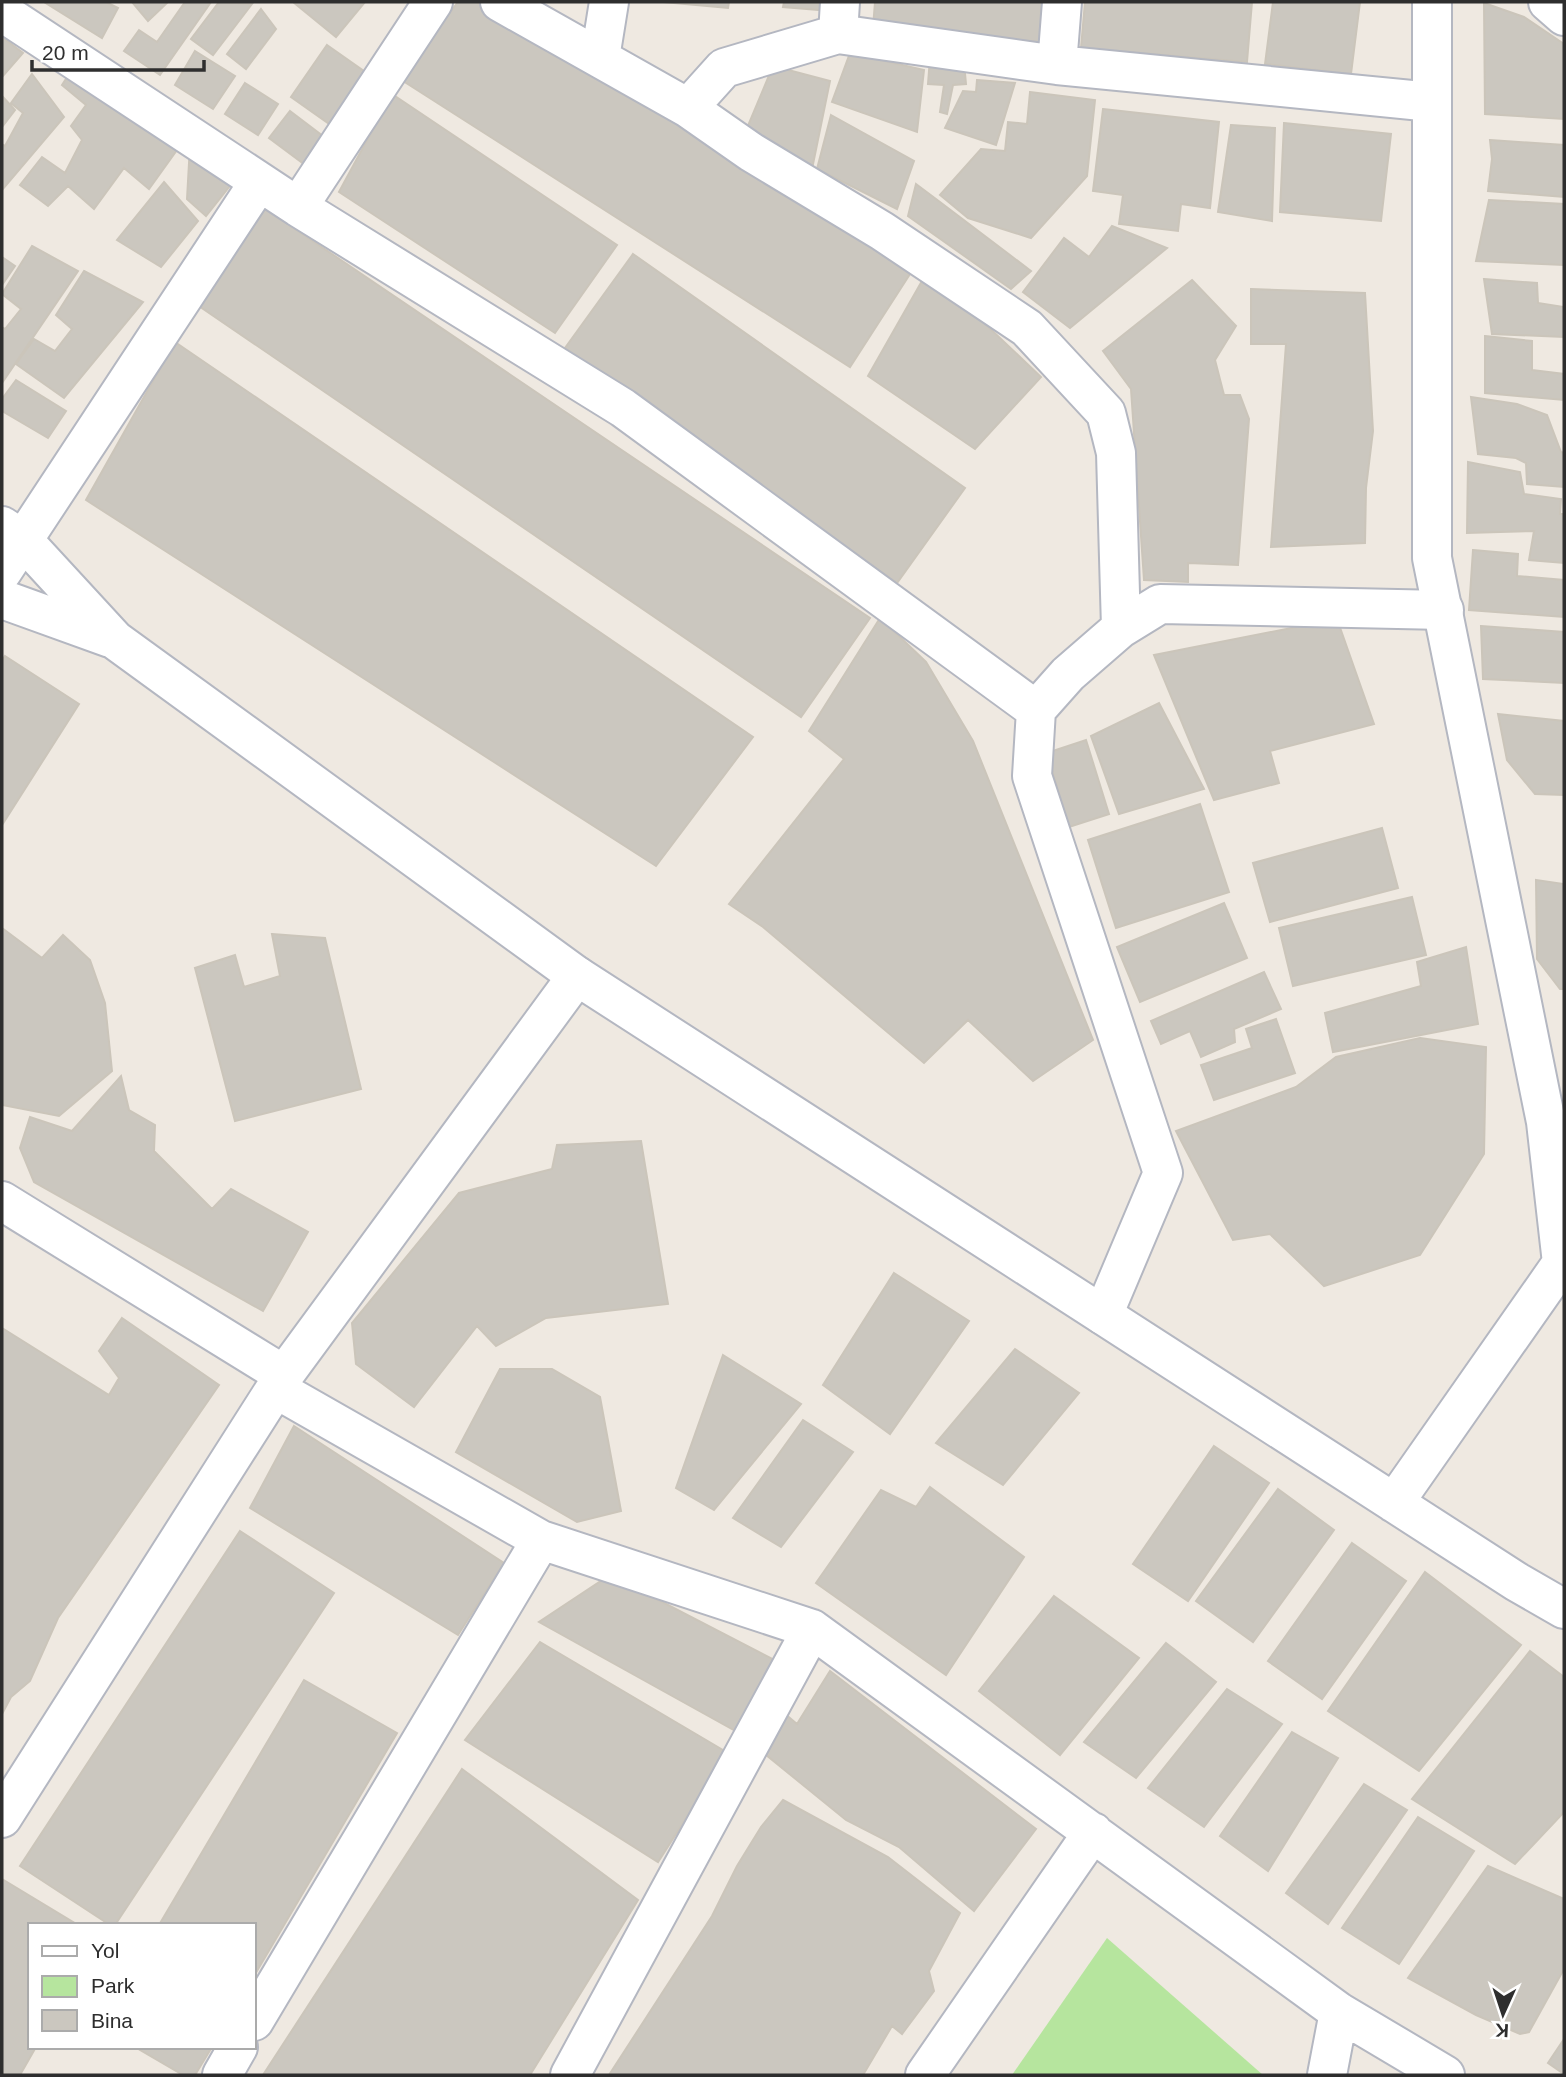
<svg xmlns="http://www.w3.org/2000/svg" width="1566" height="2077" font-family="Helvetica,sans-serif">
<rect width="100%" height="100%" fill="#efe9e1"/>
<path fill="#b6e59e" d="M 1107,1938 L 1263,2075 L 1012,2075 Z"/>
<path fill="#cbc7bf" stroke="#cbc5ba" stroke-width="2" d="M 44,2 L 106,2 L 118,8 L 102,38 Z
M 132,2 L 168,2 L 148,21 Z
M 185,2 L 211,2 L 160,75 L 124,51 L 139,30 L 157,42 Z
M 219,2 L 252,4 L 213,55 L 191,39 Z
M 293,2 L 365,2 L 336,37 Z
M 458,2 L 476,2 L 754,165 L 910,274 L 850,367 L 400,79 Z
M 663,2 L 729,2 L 728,8 Z
M 784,2 L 830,2 L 830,11 L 783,7 Z
M 875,2 L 1044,2 L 1040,42 L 873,28 Z
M 1085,2 L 1252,2 L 1247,62 L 1081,48 Z
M 1273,2 L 1360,2 L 1351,74 L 1265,64 Z
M 1484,3 L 1524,17 L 1564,44 L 1564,119 L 1485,114 Z
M 261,9 L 276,29 L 246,69 L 227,54 Z
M 2,37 L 23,53 L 2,77 Z
M 327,45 L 371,76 L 335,128 L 291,97 Z
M 195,51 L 235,76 L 213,109 L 175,85 Z
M 850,53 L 924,70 L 917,132 L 832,102 Z
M 930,58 L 964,63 L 966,84 L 953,85 L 947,114 L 940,112 L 944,85 L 928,84 Z
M 773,66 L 830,81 L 812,169 L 742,140 Z
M 73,68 L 182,143 L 149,189 L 124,168 L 94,209 L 68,186 L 48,206 L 20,185 L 42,157 L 65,173 L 82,140 L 71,126 L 86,105 L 62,85 Z
M 32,74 L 64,117 L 2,190 L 2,144 L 5,146 L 23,113 L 11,103 Z
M 977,80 L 1015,83 L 996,145 L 945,128 L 963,91 L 976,92 Z
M 245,83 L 278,104 L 258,135 L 225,114 Z
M 1030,92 L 1095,100 L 1087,176 L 1031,238 L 968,218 L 940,195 L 981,149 L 1005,151 L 1008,122 L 1027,124 Z
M 392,94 L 617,245 L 555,333 L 339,192 Z
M 2,96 L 15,110 L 2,127 Z
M 1103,109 L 1219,122 L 1210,208 L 1181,204 L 1178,231 L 1119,224 L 1123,195 L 1093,191 Z
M 290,111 L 336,146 L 316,173 L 269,138 Z
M 831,115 L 914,161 L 897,209 L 817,169 Z
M 1284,123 L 1391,134 L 1381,221 L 1280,212 Z
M 1231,125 L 1275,128 L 1272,221 L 1218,212 Z
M 1490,140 L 1564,145 L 1564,197 L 1488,191 L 1492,159 Z
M 190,145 L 237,177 L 206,216 L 187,199 Z
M 164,182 L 198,221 L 161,267 L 117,240 Z
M 916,184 L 940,202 L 1031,271 L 1011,289 L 908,216 Z
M 1489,200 L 1564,204 L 1564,265 L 1476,261 Z
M 258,204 L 870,618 L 801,717 L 193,302 Z
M 1112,226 L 1167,248 L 1070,328 L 1023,292 L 1064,238 L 1089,257 Z
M 32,246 L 78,271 L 2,383 L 2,327 L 5,329 L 21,309 L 2,294 Z
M 633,254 L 965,488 L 897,583 L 565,348 Z
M 2,257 L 15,266 L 2,285 Z
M 84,271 L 143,302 L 64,398 L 16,364 L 34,339 L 55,351 L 72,329 L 56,315 Z
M 1484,279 L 1537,283 L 1538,303 L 1564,307 L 1564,337 L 1492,334 Z
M 1192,280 L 1236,326 L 1215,360 L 1224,395 L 1240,395 L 1249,419 L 1238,565 L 1188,563 L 1188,582 L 1144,580 L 1131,389 L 1103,351 Z
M 922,281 L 981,320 L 1041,377 L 975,449 L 868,376 Z
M 1251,289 L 1365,293 L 1373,431 L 1366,488 L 1365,543 L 1271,547 L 1286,344 L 1251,344 Z
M 1485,336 L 1532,341 L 1532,370 L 1564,374 L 1564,400 L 1485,393 Z
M 175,342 L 753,737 L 656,866 L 86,500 Z
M 16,380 L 66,411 L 48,438 L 2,411 L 2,399 Z
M 1471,397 L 1517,404 L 1547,415 L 1561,452 L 1564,453 L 1564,487 L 1527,484 L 1526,463 L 1516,458 L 1478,454 Z
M 1468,462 L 1520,472 L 1524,494 L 1561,499 L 1560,514 L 1564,514 L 1564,563 L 1529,560 L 1534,531 L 1467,533 Z
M 1473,550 L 1518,554 L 1517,576 L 1564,580 L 1564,617 L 1469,610 Z
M 880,618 L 926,662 L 973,741 L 1093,1040 L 1033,1081 L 968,1020 L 924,1063 L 763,927 L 729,904 L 844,759 L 809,731 Z
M 1337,619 L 1374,724 L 1270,751 L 1279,783 L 1214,800 L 1154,655 Z
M 1481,626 L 1564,632 L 1564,683 L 1483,679 Z
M 5,656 L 79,704 L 2,825 L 2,661 Z
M 1159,703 L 1204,789 L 1119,814 L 1091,736 Z
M 1498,714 L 1564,721 L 1564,795 L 1535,794 L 1507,760 Z
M 1086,740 L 1109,814 L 1069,827 L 1047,753 Z
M 1200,804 L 1229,892 L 1116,928 L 1088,840 Z
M 1382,828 L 1398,888 L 1270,922 L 1253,863 Z
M 1536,880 L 1564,884 L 1564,989 L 1560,989 L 1537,959 Z
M 1412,897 L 1426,955 L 1293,986 L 1279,928 Z
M 1224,903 L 1247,958 L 1140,1002 L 1117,947 Z
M 2,928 L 42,958 L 63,935 L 90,960 L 105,1003 L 112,1071 L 59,1116 L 2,1105 Z
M 272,934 L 325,938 L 361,1089 L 235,1121 L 195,968 L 235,955 L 244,987 L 280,976 Z
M 1466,947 L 1478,1024 L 1333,1052 L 1325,1013 L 1421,986 L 1417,962 Z
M 1264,972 L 1281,1009 L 1234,1029 L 1235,1042 L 1201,1057 L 1190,1031 L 1161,1044 L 1151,1021 Z
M 1276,1019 L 1295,1073 L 1214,1100 L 1201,1065 L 1252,1048 L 1246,1029 Z
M 1420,1038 L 1486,1047 L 1484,1154 L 1420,1255 L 1324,1286 L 1270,1234 L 1233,1240 L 1176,1131 L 1296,1087 L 1336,1057 Z
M 121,1076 L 129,1110 L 155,1125 L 154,1151 L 212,1209 L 231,1189 L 308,1232 L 263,1311 L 34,1182 L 20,1148 L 30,1117 L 72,1131 Z
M 641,1141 L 668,1304 L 546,1318 L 496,1346 L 477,1326 L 414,1407 L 356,1364 L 352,1323 L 459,1193 L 552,1169 L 557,1145 Z
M 894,1273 L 969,1321 L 890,1434 L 823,1385 Z
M 122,1318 L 219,1385 L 58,1618 L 30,1681 L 11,1697 L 2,1714 L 2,1328 L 109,1395 L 119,1378 L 99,1351 Z
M 1015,1349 L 1079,1393 L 1003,1485 L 936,1443 Z
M 723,1355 L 801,1404 L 714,1510 L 676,1488 Z
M 500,1369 L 552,1369 L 600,1397 L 621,1511 L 577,1522 L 456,1452 Z
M 803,1420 L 853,1452 L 781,1547 L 733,1518 Z
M 294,1426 L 504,1563 L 458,1635 L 250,1508 Z
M 1214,1446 L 1269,1483 L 1188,1601 L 1133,1564 Z
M 930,1487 L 1024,1557 L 946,1675 L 816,1583 L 881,1490 L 916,1507 Z
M 1278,1489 L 1334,1530 L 1253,1642 L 1196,1601 Z
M 240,1531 L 334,1593 L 115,1925 L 110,1925 L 20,1866 Z
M 1352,1543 L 1406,1581 L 1322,1699 L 1268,1661 Z
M 1425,1572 L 1521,1645 L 1419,1771 L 1328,1711 Z
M 610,1575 L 780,1663 L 739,1733 L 539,1622 Z
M 1054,1596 L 1139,1658 L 1060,1755 L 979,1691 Z
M 540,1642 L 728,1753 L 658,1862 L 465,1740 Z
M 1166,1643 L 1216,1682 L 1136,1778 L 1084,1742 Z
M 1530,1651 L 1564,1677 L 1564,1812 L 1515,1864 L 1412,1799 Z
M 830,1671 L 1036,1829 L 974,1911 L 899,1847 L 846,1820 L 760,1750 L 784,1713 L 797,1724 Z
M 304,1680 L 397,1733 L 254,1976 L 254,1925 L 159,1925 Z
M 1227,1689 L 1282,1724 L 1204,1827 L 1148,1788 Z
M 1292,1732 L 1338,1758 L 1268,1871 L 1220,1836 Z
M 462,1769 L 638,1900 L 530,2075 L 263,2075 Z
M 1364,1784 L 1407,1810 L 1328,1924 L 1286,1893 Z
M 783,1800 L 888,1857 L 960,1913 L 929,1971 L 934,1991 L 902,2034 L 892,2026 L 863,2075 L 609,2075 L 712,1916 L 737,1866 L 761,1827 Z
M 1418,1817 L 1474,1851 L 1399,1964 L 1342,1928 Z
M 1488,1866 L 1564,1899 L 1564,1969 L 1529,2032 L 1520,2034 L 1476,2015 L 1408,1978 Z
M 2,1879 L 78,1925 L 30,1925 L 30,2047 L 36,2047 L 20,2075 L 2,2075 Z
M 1564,2039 L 1564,2074 L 1548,2063 Z
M 135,2047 L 212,2047 L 195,2075 L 183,2075 Z"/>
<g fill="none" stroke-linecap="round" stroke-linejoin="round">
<defs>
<path id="street" d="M 500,2 L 688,108 L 751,152 L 882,231 L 1027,328 L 1106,413 L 1116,453 L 1121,628
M 1548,2 L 1564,16
M 2,12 L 298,207 L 623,408 L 1036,710
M 838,34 L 840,2
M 600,58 L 609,2
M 1057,65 L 1062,2
M 688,108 L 724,68 L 838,34 L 1057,65 L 1432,102
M 298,207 L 433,2
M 2,572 L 259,182
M 2,1201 L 284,1375
M 1103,1315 L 1163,1173 L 1032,776 L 1036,710 L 1068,674 L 1121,628 L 1160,604 L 1444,610
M 276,1389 L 541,1540 L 812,1629 L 1339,2012 L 1445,2075
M 2,1818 L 284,1375 L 577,976
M 254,2021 L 541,1540
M 222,2075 L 238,2047
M 570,2075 L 812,1629
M 925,2075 L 1093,1832
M 1327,2075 L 1339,2012"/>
<path id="secondary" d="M 2,526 L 22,539 L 115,640 L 577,976 L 1517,1582 L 1564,1609
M 2,599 L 110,638
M 1394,1503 L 1562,1263 L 1546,1122 L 1432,558 L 1432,2"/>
</defs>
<use href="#street" stroke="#b4b7c1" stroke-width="42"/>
<use href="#secondary" stroke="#b4b7c1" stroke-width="42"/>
<use href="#street" stroke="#fff" stroke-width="38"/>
<use href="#secondary" stroke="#fff" stroke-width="38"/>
</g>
<rect width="1566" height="2077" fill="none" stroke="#2e2e2e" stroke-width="7"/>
<rect x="28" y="1923" width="228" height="126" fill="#ffffff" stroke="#ababab" stroke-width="2"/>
<rect x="42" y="1946" width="35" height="10" fill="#ffffff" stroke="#ababab" stroke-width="2"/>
<text x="91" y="1958" font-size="21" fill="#2e2e2e">Yol</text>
<rect x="42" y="1976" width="35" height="21" fill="#b6e59e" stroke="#ababab" stroke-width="2"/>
<text x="91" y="1993" font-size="21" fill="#2e2e2e">Park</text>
<rect x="42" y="2010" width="35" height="21" fill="#cbc7bf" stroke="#ababab" stroke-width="2"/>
<text x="91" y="2028" font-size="21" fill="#2e2e2e">Bina</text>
<g transform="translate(1503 2014) rotate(183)" stroke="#ffffff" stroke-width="5" paint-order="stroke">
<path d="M0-5L12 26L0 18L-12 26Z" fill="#2e2e2e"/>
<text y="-10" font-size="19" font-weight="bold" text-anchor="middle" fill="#2e2e2e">K</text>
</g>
<path d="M32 60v10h172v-10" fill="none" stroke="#2e2e2e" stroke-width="3.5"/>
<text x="42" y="60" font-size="21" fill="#2e2e2e" stroke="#ffffff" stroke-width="5" paint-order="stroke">20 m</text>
</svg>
